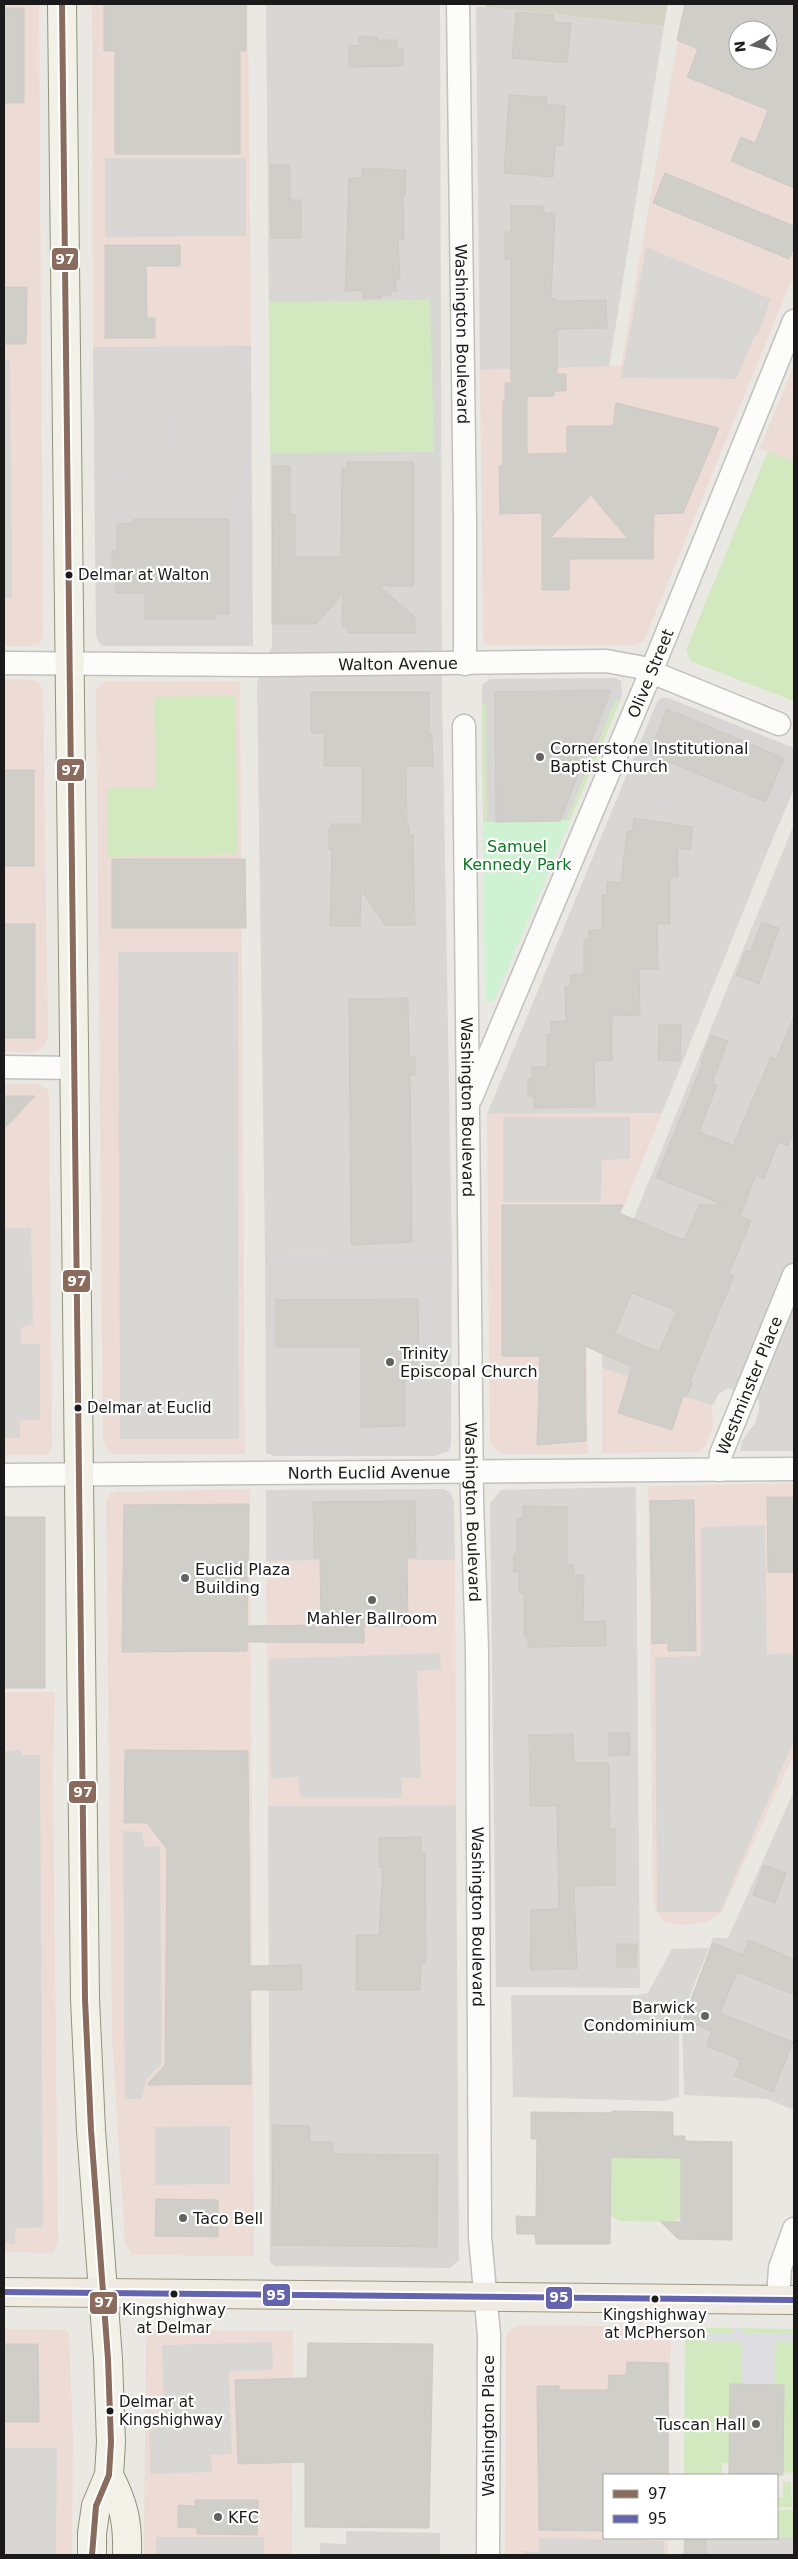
<svg xmlns="http://www.w3.org/2000/svg" width="798" height="2559" font-family="'DejaVu Sans',sans-serif">
<rect width="100%" height="100%" fill="#eae8e2"/>
<path fill="#d9d7d4" d="M 266,4 L 440,4 L 442,691 L 452,1253 L 265,1255 L 257,683 L 272,646 Z
M 476,6 L 664,26 L 609,367 L 480,370 Z
M 620,791 L 766,855 L 662,1113 L 487,1114 Z
M 794,824 L 794,1451 L 740,1451 L 742,1441 L 755,1423 L 759,1410 L 759,1400 L 728,1388 L 719,1394 L 712,1406 L 602,1368 L 601,1299 Z
M 636,1487 L 640,1988 L 496,1987 L 490,1503 L 501,1490 Z
M 444,1489 L 451,1493 L 454,1502 L 455,1560 L 266,1561 L 266,1490 Z
M 794,1791 L 794,2110 L 767,2099 L 684,2095 L 682,2024 L 713,1938 L 728,1938 Z
M 456,1805 L 459,2260 L 450,2268 L 274,2266 L 270,2262 L 268,1806 Z
M 794,2537 L 794,2555 L 683,2555 L 684,2538 Z"/>
<path fill="#eddcd6" fill-rule="evenodd" d="M 4,4 L 39,4 L 43,635 L 39,644 L 30,646 L 4,646 Z
M 92,4 L 248,4 L 251,346 L 93,347 Z
M 684,4 L 794,4 L 794,274 L 644,641 L 635,645 L 487,645 L 483,641 L 480,370 L 621,366 ZM 738,30 L 768,30 L 768,60 L 738,60 Z
M 794,365 L 794,462 L 760,448 Z
M 4,679 L 33,680 L 39,683 L 43,690 L 48,1036 L 45,1046 L 35,1052 L 4,1052 Z
M 116,681 L 240,681 L 245,1454 L 112,1454 L 106,1448 L 103,1438 L 96,689 L 104,682 Z
M 4,1084 L 38,1084 L 47,1089 L 49,1095 L 52,1445 L 48,1453 L 43,1455 L 4,1455 Z
M 662,1113 L 586,1300 L 588,1454 L 501,1454 L 490,1443 L 487,1114 Z
M 602,1368 L 712,1406 L 713,1427 L 705,1447 L 699,1452 L 602,1453 Z
M 794,1483 L 794,1754 L 721,1914 L 703,1923 L 680,1925 L 663,1921 L 656,1911 L 653,1898 L 648,1486 Z
M 250,1489 L 254,2256 L 132,2255 L 125,2243 L 112,2038 L 106,1501 L 111,1493 L 117,1492 Z
M 455,1560 L 456,1805 L 268,1806 L 266,1561 Z
M 4,1692 L 55,1692 L 53,1776 L 58,2241 L 54,2252 L 48,2253 L 4,2252 Z
M 517,2325 L 671,2327 L 669,2475 L 604,2475 L 604,2538 L 668,2538 L 668,2555 L 505,2555 L 506,2335 Z
M 4,2329 L 64,2330 L 69,2332 L 73,2440 L 72,2555 L 4,2555 Z
M 158,2330 L 293,2331 L 292,2555 L 144,2555 L 146,2340 L 149,2332 Z"/>
<path fill="#d7d6d4" d="M 251,346 L 253,646 L 103,646 L 99,643 L 96,635 L 93,347 Z
M 616,678 L 621,681 L 622,696 L 570,820 L 483,822 L 482,685 L 490,679 Z
M 661,698 L 668,698 L 794,748 L 794,789 L 766,855 L 620,791 L 657,702 Z
M 452,1253 L 451,1445 L 448,1451 L 435,1456 L 274,1456 L 266,1453 L 265,1255 Z"/>
<path fill="#d2d3c4" d="M 485,4 L 668,4 L 664,26 L 485,7 Z"/>
<path fill="#d2e9bf" d="M 430,300 L 434,452 L 270,453 L 269,302 Z
M 768,451 L 794,462 L 794,701 L 690,661 L 686,650 Z
M 235,695 L 238,854 L 108,857 L 107,788 L 156,787 L 154,697 Z
M 616,699 L 620,701 L 544,882 L 541,881 Z
M 482,704 L 486,704 L 487,910 L 484,910 Z
M 681,2151 L 681,2217 L 673,2222 L 619,2221 L 611,2215 L 611,2152 Z
M 685,2328 L 734,2328 L 734,2334 L 685,2333 Z
M 742,2328 L 794,2329 L 794,2334 L 742,2333 Z
M 685,2340 L 742,2341 L 742,2385 L 730,2385 L 729,2463 L 722,2463 L 722,2475 L 684,2475 Z
M 774,2341 L 794,2341 L 794,2473 L 783,2472 L 784,2385 L 774,2385 Z
M 783,2482 L 791,2482 L 792,2507 L 777,2507 L 777,2497 L 783,2497 Z
M 777,2510 L 794,2510 L 794,2537 L 777,2537 Z"/>
<path fill="#cff2d2" d="M 570,820 L 495,999 L 490,1003 L 487,1001 L 485,997 L 483,822 Z"/>
<path fill="#d8d7d4" fill-rule="evenodd" d="M 105,158 L 246,158 L 246,236 L 105,237 Z
M 646,247 L 771,299 L 758,335 L 755,335 L 736,379 L 621,378 Z
M 226,348 L 226,366 L 242,366 L 243,467 L 228,467 L 229,512 L 132,513 L 131,471 L 112,471 L 111,367 L 129,367 L 128,349 ZM 188,405 L 190,458 L 168,459 L 167,406 Z
M 4,360 L 10,360 L 12,598 L 4,598 Z
M 118,952 L 238,952 L 239,1439 L 120,1439 Z
M 503,1117 L 630,1117 L 630,1159 L 602,1160 L 601,1202 L 503,1202 Z
M 4,1228 L 31,1228 L 33,1324 L 21,1328 L 21,1344 L 40,1344 L 40,1420 L 20,1420 L 20,1438 L 4,1438 Z
M 270,1351 L 356,1352 L 356,1445 L 269,1444 Z
M 765,1525 L 767,1654 L 794,1653 L 794,1740 L 720,1912 L 657,1912 L 655,1657 L 701,1656 L 701,1527 Z
M 440,1653 L 441,1669 L 417,1671 L 421,1778 L 402,1778 L 402,1798 L 300,1797 L 298,1777 L 271,1779 L 269,1659 Z
M 21,1750 L 22,1755 L 40,1755 L 43,2227 L 19,2228 L 15,2230 L 15,2244 L 4,2243 L 4,1751 Z
M 123,1831 L 142,1832 L 145,1847 L 160,1846 L 162,2064 L 147,2078 L 141,2099 L 125,2099 Z
M 709,1948 L 679,2023 L 679,2097 L 663,2101 L 513,2097 L 511,1995 L 637,1995 L 648,1993 L 672,1949 Z
M 423,1994 L 424,2010 L 440,2010 L 440,2121 L 276,2122 L 275,1995 Z
M 230,2126 L 230,2184 L 155,2185 L 155,2127 Z
M 272,2342 L 273,2370 L 229,2371 L 232,2454 L 211,2455 L 212,2472 L 150,2474 L 149,2415 L 164,2414 L 162,2345 Z
M 4,2448 L 57,2448 L 56,2555 L 4,2555 Z
M 346,2531 L 440,2533 L 440,2555 L 320,2555 L 320,2543 L 346,2544 Z
M 156,2537 L 264,2537 L 264,2553 L 275,2555 L 156,2555 Z
M 539,2538 L 664,2541 L 664,2555 L 522,2555 L 523,2551 L 539,2552 Z"/>
<path fill="#dedde2" d="M 734,2328 L 742,2328 L 743,2333 L 794,2334 L 794,2341 L 775,2341 L 774,2385 L 742,2385 L 742,2341 L 685,2340 L 685,2333 L 734,2334 Z"/>
<path fill="#d0cec9" stroke="#cdc9c4" fill-rule="evenodd" d="M 104,4 L 246,4 L 246,51 L 240,51 L 240,154 L 115,154 L 115,51 L 104,51 Z
M 685,4 L 794,4 L 794,188 L 731,161 L 741,137 L 755,143 L 768,110 L 687,77 L 698,49 L 677,40 ZM 738,30 L 768,30 L 768,60 L 738,60 Z
M 4,8 L 24,8 L 24,103 L 4,103 Z
M 516,12 L 554,15 L 553,22 L 571,23 L 567,63 L 512,58 Z
M 359,36 L 377,37 L 377,40 L 397,40 L 397,48 L 403,48 L 403,66 L 349,67 L 349,45 L 359,46 Z
M 509,95 L 547,97 L 546,104 L 565,106 L 563,146 L 555,145 L 553,177 L 504,173 Z
M 270,165 L 290,165 L 290,200 L 301,200 L 301,238 L 271,238 Z
M 362,168 L 406,170 L 405,197 L 403,197 L 404,239 L 398,239 L 400,279 L 396,279 L 396,291 L 391,291 L 391,295 L 381,295 L 381,298 L 363,298 L 363,290 L 345,291 L 349,178 L 362,178 Z
M 665,173 L 794,226 L 794,247 L 789,259 L 653,203 Z
M 511,206 L 544,206 L 544,213 L 555,213 L 551,299 L 556,299 L 556,301 L 606,300 L 607,328 L 557,329 L 557,374 L 566,374 L 566,391 L 554,391 L 554,396 L 527,396 L 527,454 L 567,453 L 567,426 L 613,426 L 616,403 L 719,428 L 683,513 L 654,514 L 653,559 L 569,559 L 569,590 L 542,590 L 542,513 L 500,514 L 499,466 L 503,466 L 503,401 L 505,401 L 505,383 L 511,383 L 511,259 L 505,259 L 505,232 L 511,232 ZM 591,495 L 628,539 L 550,538 Z
M 105,245 L 180,245 L 180,266 L 146,266 L 147,318 L 155,318 L 155,338 L 105,338 Z
M 4,287 L 27,287 L 26,344 L 4,344 Z
M 347,462 L 414,462 L 414,586 L 379,586 L 415,617 L 415,633 L 348,633 L 348,627 L 342,626 L 343,594 L 316,624 L 272,624 L 273,466 L 290,466 L 290,514 L 295,514 L 295,557 L 341,557 L 342,468 L 347,468 Z
M 134,519 L 229,519 L 229,614 L 216,614 L 216,619 L 145,619 L 145,593 L 116,593 L 116,567 L 112,566 L 112,550 L 117,550 L 117,524 L 133,523 Z
M 611,690 L 560,821 L 496,822 L 495,692 Z
M 311,692 L 429,692 L 429,735 L 432,735 L 433,766 L 406,766 L 407,826 L 409,826 L 409,834 L 413,834 L 415,925 L 385,925 L 361,890 L 360,926 L 330,926 L 332,849 L 329,849 L 329,829 L 331,829 L 331,824 L 362,824 L 362,766 L 324,766 L 324,733 L 311,733 Z
M 667,709 L 784,758 L 766,802 L 649,754 Z
M 4,770 L 34,770 L 34,866 L 4,866 Z
M 634,818 L 693,827 L 690,850 L 677,848 L 678,877 L 670,877 L 670,924 L 657,924 L 658,969 L 639,969 L 640,1015 L 612,1016 L 612,1060 L 594,1061 L 595,1107 L 534,1108 L 534,1096 L 528,1096 L 528,1080 L 532,1079 L 532,1067 L 547,1067 L 547,1034 L 552,1034 L 551,1022 L 566,1021 L 565,987 L 571,986 L 570,975 L 584,974 L 584,940 L 589,940 L 589,930 L 602,930 L 602,895 L 607,895 L 607,882 L 621,882 L 627,831 L 632,831 Z
M 112,859 L 245,859 L 246,928 L 112,928 Z
M 762,922 L 779,928 L 759,984 L 736,975 L 746,950 L 750,952 Z
M 4,924 L 35,924 L 35,1038 L 4,1038 Z
M 408,998 L 409,1057 L 415,1057 L 415,1075 L 410,1075 L 412,1242 L 351,1245 L 349,999 Z
M 794,1017 L 794,1131 L 788,1146 L 778,1142 L 764,1179 L 756,1175 L 740,1216 L 751,1221 L 729,1274 L 734,1276 L 690,1381 L 693,1382 L 686,1397 L 683,1396 L 672,1430 L 618,1413 L 632,1367 L 585,1346 L 586,1441 L 537,1445 L 540,1356 L 502,1356 L 502,1205 L 623,1205 L 619,1213 L 684,1240 L 699,1205 L 724,1205 L 656,1178 L 703,1062 L 701,1062 L 711,1035 L 728,1041 L 712,1083 L 717,1085 L 699,1132 L 733,1145 L 771,1057 L 776,1059 ZM 632,1293 L 674,1310 L 676,1313 L 659,1352 L 615,1333 Z
M 659,1024 L 681,1025 L 680,1061 L 658,1060 Z
M 4,1096 L 35,1096 L 4,1129 Z
M 418,1299 L 419,1377 L 405,1377 L 405,1426 L 361,1427 L 361,1347 L 276,1347 L 276,1300 Z
M 767,1497 L 794,1497 L 794,1572 L 768,1572 Z
M 694,1500 L 696,1651 L 668,1651 L 668,1643 L 652,1644 L 650,1501 Z
M 415,1501 L 416,1557 L 407,1557 L 408,1626 L 364,1626 L 364,1643 L 247,1642 L 247,1651 L 122,1652 L 124,1505 L 249,1504 L 247,1626 L 321,1625 L 320,1558 L 314,1558 L 313,1502 Z
M 523,1506 L 567,1507 L 567,1565 L 574,1565 L 574,1575 L 584,1575 L 583,1622 L 606,1621 L 606,1646 L 528,1647 L 528,1639 L 524,1635 L 524,1593 L 519,1593 L 519,1572 L 513,1572 L 514,1554 L 517,1554 L 517,1518 L 523,1519 Z
M 4,1517 L 45,1517 L 45,1688 L 4,1688 Z
M 609,1733 L 630,1733 L 630,1755 L 609,1756 Z
M 573,1734 L 574,1763 L 609,1763 L 610,1829 L 615,1829 L 615,1885 L 574,1886 L 577,1969 L 530,1970 L 531,1910 L 559,1909 L 557,1806 L 530,1806 L 529,1735 Z
M 125,1750 L 248,1751 L 250,1966 L 302,1965 L 302,1990 L 250,1990 L 251,2084 L 147,2085 L 165,2065 L 167,1849 L 147,1823 L 124,1823 Z
M 421,1837 L 421,1853 L 425,1853 L 426,1963 L 421,1963 L 420,1990 L 356,1990 L 356,1935 L 379,1935 L 383,1867 L 379,1867 L 379,1838 Z
M 764,1865 L 786,1873 L 775,1903 L 753,1895 Z
M 749,1940 L 794,1959 L 794,1995 L 737,1972 L 720,2013 L 793,2042 L 773,2092 L 734,2076 L 741,2060 L 706,2046 L 712,2031 L 683,2020 L 713,1943 L 743,1955 Z
M 617,1944 L 637,1944 L 636,1967 L 617,1967 Z
M 612,2111 L 673,2112 L 673,2136 L 685,2136 L 685,2141 L 732,2142 L 732,2240 L 678,2239 L 661,2222 L 681,2222 L 681,2158 L 611,2157 L 610,2244 L 536,2244 L 535,2234 L 517,2234 L 516,2216 L 536,2217 L 537,2139 L 531,2139 L 531,2112 L 612,2113 Z
M 273,2125 L 310,2126 L 310,2142 L 332,2142 L 333,2154 L 438,2155 L 437,2247 L 272,2245 Z
M 156,2199 L 218,2200 L 218,2237 L 155,2236 Z
M 308,2343 L 433,2344 L 429,2528 L 305,2527 L 305,2462 L 238,2464 L 235,2380 L 307,2378 Z
M 4,2344 L 38,2344 L 39,2422 L 4,2422 Z
M 627,2362 L 668,2363 L 668,2475 L 604,2475 L 604,2531 L 539,2530 L 537,2386 L 559,2386 L 559,2390 L 608,2390 L 609,2375 L 626,2375 Z
M 730,2384 L 784,2385 L 783,2475 L 729,2475 Z
M 195,2500 L 258,2500 L 257,2535 L 197,2534 L 197,2528 L 178,2527 L 178,2505 L 195,2506 Z
M 685,2539 L 706,2539 L 706,2555 L 685,2555 Z"/>
<g fill="none" stroke-linecap="round" stroke-linejoin="round">
<defs>
<g id="minor">
<path id="s1" d="M 458,4 L 465,520 L 465,664"/>
<path id="s2" d="M 4,663 L 267,665 L 606,661 L 639,667 L 779,724"/>
<path id="s3" d="M 464,726 L 472,1500 L 477,1649 L 480,2237 L 489,2335 L 488,2555"/>
<path d="M 4,1067 L 74,1068"/>
<path id="s4" d="M 471,1098 L 651,672 L 794,321"/>
<path id="s5" d="M 719,1470 L 721,1454 L 794,1275"/>
<path id="s6" d="M 4,1475 L 794,1469"/>
<path d="M 778,2300 L 780,2268 L 794,2229"/>
</g>
<path id="secondary" d="M 62,4 L 85,1999 L 91,2130 L 108,2359 L 111,2442 L 109,2475 L 96,2506 L 92,2533 L 92,2555
M 109,2475 C 124,2505 128,2522 127,2555"/>
<path id="primary" d="M 4,2292 L 794,2300"/>
</defs>
<use href="#minor" stroke="#c2c1be" stroke-width="25"/>
<use href="#secondary" stroke="#8f937b" stroke-width="30"/>
<use href="#primary" stroke="#9f9880" stroke-width="30"/>
<use href="#minor" stroke="#fcfcfb" stroke-width="22"/>
<use href="#secondary" stroke="#f1f1e8" stroke-width="28"/>
<use href="#primary" stroke="#efebe2" stroke-width="28"/>
<defs>
<path id="bus-1" d="M 62,4 L 85,1999 L 91,2130 L 108,2359 L 111,2442 L 109,2475 L 96,2506 L 92,2555"/>
<path id="bus-2" d="M 4,2292 L 794,2300"/>
</defs>
<use href="#bus-1" stroke="#fff" stroke-width="10"/>
<use href="#bus-2" stroke="#fff" stroke-width="10"/>
<use href="#bus-1" stroke="#8b6b5b" stroke-width="6"/>
<use href="#bus-2" stroke="#6364ad" stroke-width="6"/>
</g>
<g fill="#1a1a1a" stroke="#fff" stroke-width="2">
<circle cx="69" cy="575" r="4.5"/>
<circle cx="78" cy="1408" r="4.5"/>
<circle cx="174" cy="2294" r="4.5"/>
<circle cx="655" cy="2299" r="4.5"/>
<circle cx="110" cy="2411" r="4.5"/>
</g>
<g fill="#636260" stroke="#fff" stroke-width="2">
<circle cx="540" cy="757" r="5"/>
<circle cx="390" cy="1362" r="5"/>
<circle cx="185" cy="1578" r="5"/>
<circle cx="372" cy="1600" r="5"/>
<circle cx="705" cy="2016" r="5"/>
<circle cx="183" cy="2218" r="5"/>
<circle cx="756" cy="2424" r="5"/>
<circle cx="218" cy="2517" r="5"/>
</g>
<g text-anchor="middle" dominant-baseline="central" stroke-width="4.5" stroke-linejoin="round" paint-order="stroke">
<g font-size="15" fill="#1a1a1a" stroke="#fff" text-anchor="start">
<text x="78" y="575">Delmar at Walton</text>
<text x="87" y="1408">Delmar at Euclid</text>
<text x="174" y="2310" text-anchor="middle">Kingshighway<tspan x="174" dy="18">at Delmar</tspan></text>
<text x="655" y="2315" text-anchor="middle">Kingshighway<tspan x="655" dy="18">at McPherson</tspan></text>
<text x="119" y="2402">Delmar at<tspan x="119" dy="18">Kingshighway</tspan></text>
</g>
<g font-size="16" fill="#1a1a1a" stroke="#fff">
<text stroke="none"><textPath href="#s1" startOffset="330">Washington Boulevard</textPath></text>
<text stroke="none"><textPath href="#s2" startOffset="394">Walton Avenue</textPath></text>
<text stroke="none"><textPath href="#s4" startOffset="461">Olive Street</textPath></text>
<text stroke="none"><textPath href="#s3" startOffset="381">Washington Boulevard</textPath></text>
<text stroke="none"><textPath href="#s5" startOffset="90">Westminster Place</textPath></text>
<text stroke="none"><textPath href="#s6" startOffset="365">North Euclid Avenue</textPath></text>
<text stroke="none"><textPath href="#s3" startOffset="786">Washington Boulevard</textPath></text>
<text stroke="none"><textPath href="#s3" startOffset="1191">Washington Boulevard</textPath></text>
<text transform="translate(488 2426) rotate(-90)">Washington Place</text>
</g>
<g font-size="16" fill="#1a1a1a" stroke="#fff" text-anchor="start">
<text x="550" y="748">Cornerstone Institutional<tspan x="550" dy="18">Baptist Church</tspan></text>
<text x="400" y="1353">Trinity<tspan x="400" dy="18">Episcopal Church</tspan></text>
<text x="195" y="1569">Euclid Plaza<tspan x="195" dy="18">Building</tspan></text>
<text x="372" y="1618" text-anchor="middle">Mahler Ballroom</text>
<text x="695" y="2007" text-anchor="end">Barwick<tspan x="695" dy="18">Condominium</tspan></text>
<text x="193" y="2218">Taco Bell</text>
<text x="746" y="2424" text-anchor="end">Tuscan Hall</text>
<text x="228" y="2517">KFC</text>
</g>
<g font-size="16" fill="#09781e" stroke="#fff">
<text x="517" y="846">Samuel<tspan x="517" dy="18">Kennedy Park</tspan></text>
</g>
</g>
<g stroke="#fff" stroke-width="2">
<rect x="51" y="247" width="28" height="24" rx="5" fill="#8b6b5b"/>
<rect x="56" y="758" width="29" height="24" rx="5" fill="#8b6b5b"/>
<rect x="62" y="1269" width="29" height="24" rx="5" fill="#8b6b5b"/>
<rect x="68" y="1780" width="29" height="24" rx="5" fill="#8b6b5b"/>
<rect x="262" y="2283" width="29" height="24" rx="5" fill="#6364ad"/>
<rect x="545" y="2286" width="28" height="24" rx="5" fill="#6364ad"/>
<rect x="89" y="2291" width="29" height="24" rx="5" fill="#8b6b5b"/>
</g>
<g font-size="14" text-anchor="middle" font-weight="bold" fill="#fff">
<text x="65" y="264">97</text>
<text x="71" y="775">97</text>
<text x="77" y="1286">97</text>
<text x="83" y="1797">97</text>
<text x="276" y="2300">95</text>
<text x="559" y="2302">95</text>
<text x="104" y="2307">97</text>
</g>
<rect width="798" height="2559" fill="none" stroke="#1a1a1a" stroke-width="10"/>
<rect x="603" y="2474" width="175" height="65" fill="#ffffff" stroke="#a3a3a3"/>
<rect x="613" y="2490" width="25" height="8" fill="#8b6b5b" stroke="#a3a3a3"/>
<text x="648" y="2499" font-size="15" fill="#1a1a1a">97</text>
<rect x="613" y="2515" width="25" height="8" fill="#6364ad" stroke="#a3a3a3"/>
<text x="648" y="2524" font-size="15" fill="#1a1a1a">95</text>
<g transform="translate(753 45) rotate(263)"><circle r="24" fill="#ffffff" stroke="#a3a3a3"/>
<path d="M0-4L9 19L0 12L-9 19Z" fill="#636260"/>
<text y="-8" font-size="14" font-weight="bold" text-anchor="middle" fill="#1a1a1a">N</text>
</g>
</svg>
